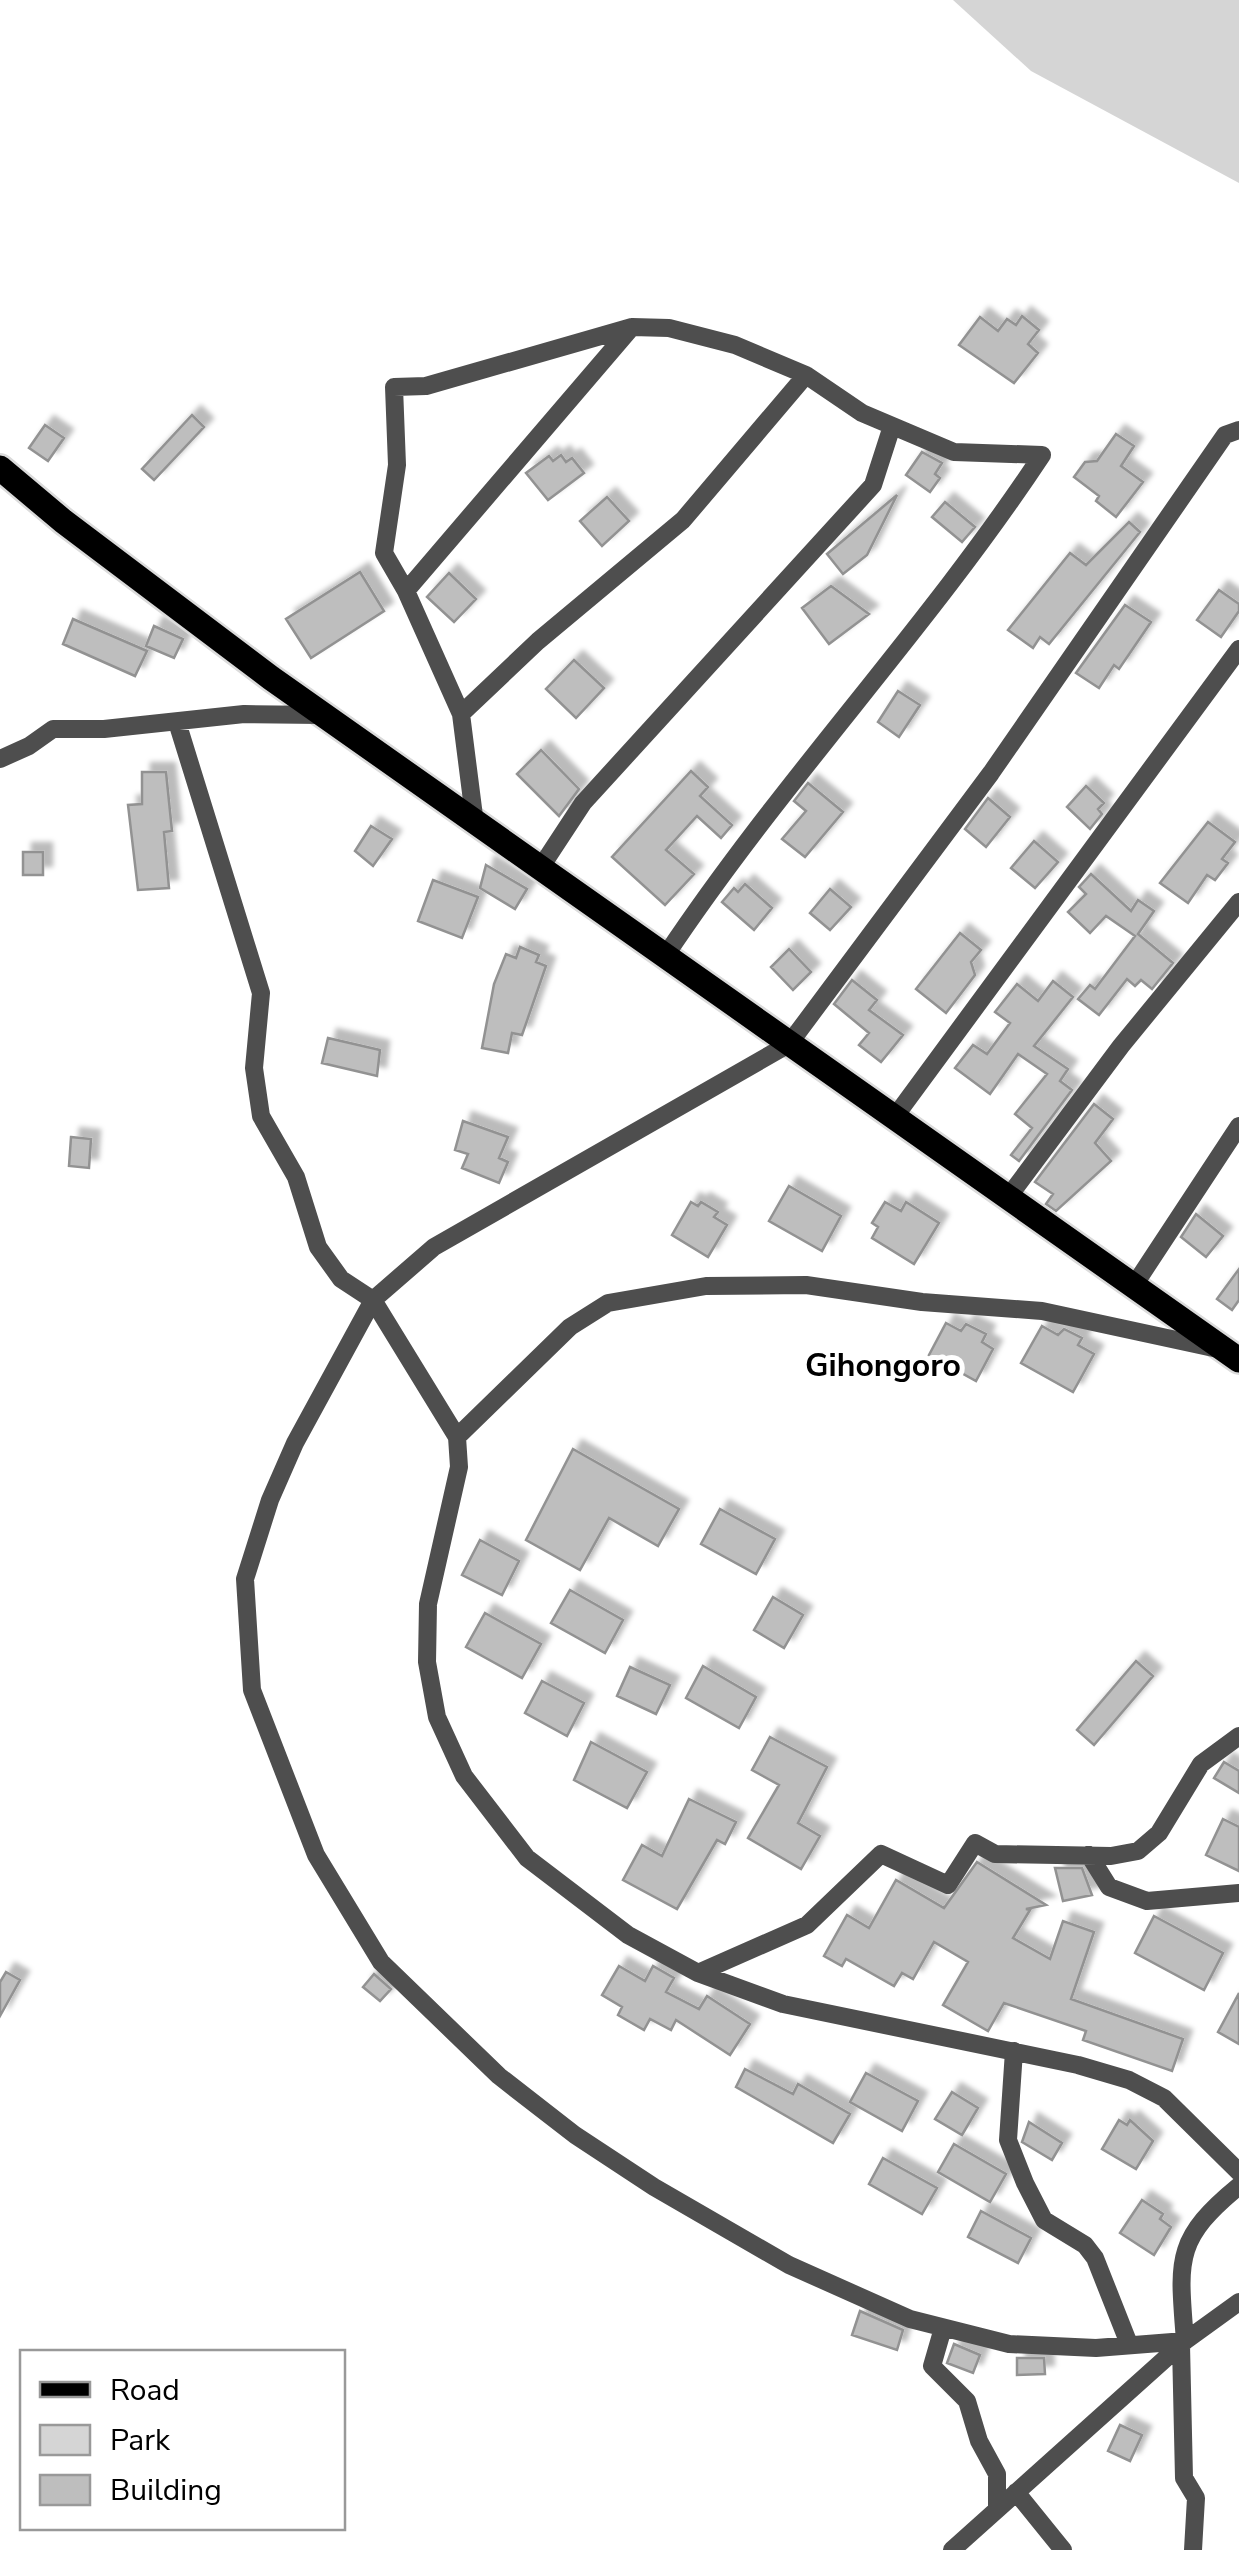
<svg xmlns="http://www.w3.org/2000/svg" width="1239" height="2550" font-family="'Nunito Sans',sans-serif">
<defs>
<filter id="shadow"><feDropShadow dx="9" dy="-9" stdDeviation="2.5" flood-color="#0004"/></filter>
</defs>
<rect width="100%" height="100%" fill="#fff"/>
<path fill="#d5d5d5" d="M 953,0 L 1239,0 L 1239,183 L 1031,71 Z"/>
<path fill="#bebebe" stroke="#929292" stroke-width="2.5" filter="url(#shadow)" d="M 1022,316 L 1039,330 L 1028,344 L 1038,353 L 1014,383 L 959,345 L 980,317 L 998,331 L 1007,319 L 1016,325 Z
M 192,415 L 204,427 L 154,480 L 142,469 Z
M 45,425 L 64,438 L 48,461 L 29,448 Z
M 1116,434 L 1134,446 L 1121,466 L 1143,482 L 1116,517 L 1096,501 L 1099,496 L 1074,477 L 1085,462 L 1097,461 Z
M 922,452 L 942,463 L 935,474 L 940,478 L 930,492 L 906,475 Z
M 561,455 L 566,462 L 572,458 L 584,473 L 548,500 L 526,473 L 549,456 L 553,461 Z
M 897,495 L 867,555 L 843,574 L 827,554 Z
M 607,497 L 629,521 L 602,546 L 580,521 Z
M 945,502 L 975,527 L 962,542 L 932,517 Z
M 1129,522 L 1140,532 L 1049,644 L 1040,637 L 1033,648 L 1008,630 L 1070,553 L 1086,565 Z
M 360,572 L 384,611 L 311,658 L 286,619 Z
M 449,573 L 476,599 L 454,622 L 427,597 Z
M 831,586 L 869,614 L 829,644 L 802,608 Z
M 1219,590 L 1239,604 L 1239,611 L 1221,637 L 1197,620 Z
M 1125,605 L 1151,622 L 1119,669 L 1114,665 L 1099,688 L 1076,673 Z
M 73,619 L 147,651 L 135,676 L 63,644 Z
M 154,626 L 183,639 L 174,658 L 146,646 Z
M 574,660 L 604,688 L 576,718 L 546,689 Z
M 898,691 L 920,705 L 899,737 L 878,722 Z
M 541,750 L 579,789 L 559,816 L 517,774 Z
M 691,771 L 708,787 L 700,796 L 732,825 L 721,838 L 697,816 L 666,850 L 694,874 L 665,905 L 612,857 Z
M 142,772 L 166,772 L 172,831 L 164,832 L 169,888 L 138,890 L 128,805 L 142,804 Z
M 808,783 L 843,812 L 805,857 L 782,839 L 806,811 L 794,801 Z
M 1086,786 L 1104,803 L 1098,809 L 1102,814 L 1090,829 L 1067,807 Z
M 988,798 L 1010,817 L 986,847 L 965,829 Z
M 1208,822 L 1235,842 L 1222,859 L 1228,863 L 1215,880 L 1207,875 L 1188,903 L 1160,883 Z
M 371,826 L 392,839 L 373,866 L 355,851 Z
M 1034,841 L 1058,862 L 1035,888 L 1011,868 Z
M 23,852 L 43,852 L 43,875 L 23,875 Z
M 486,865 L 527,889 L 515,909 L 480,888 Z
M 1091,874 L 1131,911 L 1138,900 L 1154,911 L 1138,934 L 1173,963 L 1152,989 L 1141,980 L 1135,986 L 1127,979 L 1099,1015 L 1078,999 L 1090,985 L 1095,989 L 1135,936 L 1106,916 L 1090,933 L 1068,912 L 1086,894 L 1079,887 Z
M 433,880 L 478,897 L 462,938 L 418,921 Z
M 745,884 L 772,908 L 754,930 L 722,902 L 734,888 L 738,892 Z
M 830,889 L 851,907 L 830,930 L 810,913 Z
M 960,933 L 981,950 L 971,962 L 975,975 L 946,1013 L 916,989 Z
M 520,947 L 539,955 L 536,962 L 546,966 L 522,1035 L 512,1033 L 508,1053 L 482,1048 L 494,984 L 506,954 L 516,958 Z
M 789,949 L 811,972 L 793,990 L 771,967 Z
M 852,980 L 877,1000 L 869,1010 L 903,1035 L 881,1062 L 859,1045 L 869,1033 L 834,1004 Z
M 1053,981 L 1073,997 L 1034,1046 L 1068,1069 L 1060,1081 L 1072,1090 L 1019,1161 L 1011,1155 L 1032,1128 L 1015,1114 L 1047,1074 L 1018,1054 L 990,1094 L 955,1068 L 973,1045 L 987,1054 L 1010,1023 L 995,1012 L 1017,984 L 1038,1001 Z
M 328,1038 L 380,1050 L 377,1076 L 322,1063 Z
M 1094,1104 L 1113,1119 L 1095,1143 L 1111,1161 L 1056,1211 L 1046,1204 L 1053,1194 L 1035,1182 Z
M 463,1121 L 508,1137 L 499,1158 L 508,1162 L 499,1183 L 462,1168 L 468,1154 L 455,1150 Z
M 71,1137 L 91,1139 L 89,1168 L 69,1166 Z
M 789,1186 L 841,1216 L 822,1251 L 769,1221 Z
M 691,1202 L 698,1206 L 701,1202 L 718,1212 L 714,1217 L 727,1225 L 708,1257 L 672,1235 Z
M 885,1202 L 901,1211 L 906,1202 L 939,1223 L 914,1264 L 872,1238 L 878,1227 L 872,1223 Z
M 1196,1214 L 1223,1236 L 1206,1257 L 1181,1237 Z
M 1239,1269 L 1239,1300 L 1232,1310 L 1217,1299 Z
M 946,1323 L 961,1331 L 966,1324 L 986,1334 L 982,1342 L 993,1349 L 976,1381 L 929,1355 Z
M 1042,1326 L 1058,1335 L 1064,1329 L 1082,1338 L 1078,1345 L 1094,1354 L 1073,1392 L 1021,1363 Z
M 573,1449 L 679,1509 L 658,1546 L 609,1518 L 580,1570 L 526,1540 Z
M 720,1509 L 775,1539 L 756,1574 L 701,1544 Z
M 480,1540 L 519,1561 L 502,1595 L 462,1575 Z
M 570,1590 L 623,1620 L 605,1653 L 551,1623 Z
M 773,1597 L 803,1615 L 784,1648 L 754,1630 Z
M 485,1613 L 541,1644 L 522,1678 L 466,1647 Z
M 1136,1661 L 1153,1676 L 1094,1745 L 1077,1730 Z
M 703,1666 L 756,1697 L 739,1728 L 686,1698 Z
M 630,1667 L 670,1685 L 656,1714 L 617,1696 Z
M 542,1681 L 584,1703 L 567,1736 L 525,1713 Z
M 770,1737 L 827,1767 L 798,1823 L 820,1836 L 801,1869 L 748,1838 L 779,1785 L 752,1770 Z
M 591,1742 L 647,1772 L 627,1808 L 574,1780 Z
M 1224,1762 L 1239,1771 L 1239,1793 L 1214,1778 Z
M 689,1799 L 736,1822 L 725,1844 L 717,1840 L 677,1909 L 623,1880 L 642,1845 L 662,1856 Z
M 1223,1819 L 1239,1827 L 1239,1871 L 1206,1855 Z
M 977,1862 L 1046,1905 L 1026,1909 L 1030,1910 L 1013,1938 L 1050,1959 L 1063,1921 L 1094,1932 L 1071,1999 L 1183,2039 L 1172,2071 L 1083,2040 L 1086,2031 L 1004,2003 L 988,2031 L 943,2005 L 968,1962 L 934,1942 L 913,1979 L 902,1973 L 894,1986 L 846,1959 L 842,1966 L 824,1956 L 847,1915 L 869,1928 L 896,1880 L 944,1908 Z
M 1055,1868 L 1082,1868 L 1092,1895 L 1063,1901 Z
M 1154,1916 L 1223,1953 L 1204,1990 L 1135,1953 Z
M 619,1966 L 645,1981 L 653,1966 L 674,1978 L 666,1992 L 699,2009 L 707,1996 L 750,2024 L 730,2055 L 676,2020 L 671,2030 L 650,2019 L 644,2030 L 618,2015 L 622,2007 L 602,1995 Z
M 6,1972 L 20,1980 L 0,2016 L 0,1982 Z
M 374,1974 L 391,1989 L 380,2001 L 363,1987 Z
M 1239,1993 L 1239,2044 L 1218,2032 Z
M 745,2069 L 793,2094 L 798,2084 L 850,2114 L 833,2143 L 736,2087 Z
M 866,2073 L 918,2101 L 902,2131 L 850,2102 Z
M 952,2092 L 978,2108 L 962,2135 L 935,2119 Z
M 1119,2120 L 1127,2125 L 1130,2120 L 1153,2141 L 1136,2169 L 1102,2149 Z
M 1029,2122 L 1062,2143 L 1052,2160 L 1022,2142 Z
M 954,2144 L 1006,2174 L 990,2202 L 938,2172 Z
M 883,2158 L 937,2188 L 922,2214 L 869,2184 Z
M 1142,2200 L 1163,2214 L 1160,2219 L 1171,2227 L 1154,2255 L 1120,2233 Z
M 981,2211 L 1031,2238 L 1018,2263 L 968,2237 Z
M 860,2311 L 903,2330 L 897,2350 L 852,2335 Z
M 954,2344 L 980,2355 L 973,2373 L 947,2363 Z
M 1017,2358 L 1044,2358 L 1045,2374 L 1017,2375 Z
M 1120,2425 L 1142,2435 L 1130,2461 L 1108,2451 Z"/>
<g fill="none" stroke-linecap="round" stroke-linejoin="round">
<defs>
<path id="primary" d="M 0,468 L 63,521 L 271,678 L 1239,1360"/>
</defs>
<use href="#primary" stroke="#dbdbdb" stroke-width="30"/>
<path stroke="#4e4e4e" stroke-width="18" d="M 1239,430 L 1225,435 L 991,773 L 789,1044 L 434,1247 L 373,1300 L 295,1443 L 270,1500 L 245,1579 L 252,1690 L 316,1855 L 381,1962 L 499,2076 L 575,2135 L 654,2187 L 789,2265 L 910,2319 L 1009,2344 L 1096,2348 L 1185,2341 C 1179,2261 1173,2240 1239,2186
M 406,591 L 632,327
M 461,714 L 538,641 L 683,520 L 806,375
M 177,722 L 261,993 L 254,1068 L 261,1116 L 296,1177 L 318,1247 L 341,1279 L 373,1300 L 457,1437 L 459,1467 L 428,1604 L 427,1662 L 437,1717 L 464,1776 L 527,1858 L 628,1935 L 698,1973 L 783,2004 L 1078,2065 L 1129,2080 L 1164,2098 L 1239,2172
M 0,759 L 29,746 L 53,729 L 104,729 L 244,714 L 321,715
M 475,824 L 461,714 L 406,591 L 384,553 L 397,465 L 394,387 L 426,386 L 632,327 L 669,328 L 735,345 L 806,375 L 862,413 L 954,452 L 1042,455
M 541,867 L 583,803 L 873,485 L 892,426
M 666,955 C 782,781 927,629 1042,455
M 894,1118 L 1239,649
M 1009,1196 L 1121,1046 L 1239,902
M 1135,1284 L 1239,1126
M 457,1437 L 570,1327 L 608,1303 L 706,1286 L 806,1285 L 922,1302 L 1042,1311 L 1218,1349
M 1089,1855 L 1109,1887 L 1147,1901 L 1239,1893
M 698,1973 L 807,1925 L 881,1854 L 948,1885 L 975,1843 L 995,1854 L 1111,1856 L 1138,1851 L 1159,1833 L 1201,1764 L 1239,1736
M 1014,2051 L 1008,2140 L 1025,2183 L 1044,2220 L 1085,2245 L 1095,2258 L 1129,2344
M 943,2328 L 932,2366 L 967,2401 L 979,2441 L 997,2474 L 997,2509
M 1181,2345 L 1184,2478 L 1196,2498 L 1193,2550
M 1016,2492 L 1063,2550
M 952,2550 L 1185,2341 L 1239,2302"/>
<use href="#primary" stroke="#000" stroke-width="25"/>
</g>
<g text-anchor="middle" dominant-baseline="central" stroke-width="10" stroke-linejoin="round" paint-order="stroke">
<g font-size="32" font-weight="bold" fill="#000" stroke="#fff">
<text x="883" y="1365">Gihongoro</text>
</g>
</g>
<rect x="20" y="2350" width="325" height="180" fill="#ffffff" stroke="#999999" stroke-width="2.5"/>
<rect x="40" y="2382" width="50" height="15" fill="#000000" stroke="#999999" stroke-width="2.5"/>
<text x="110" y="2400" font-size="30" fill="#000000">Road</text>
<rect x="40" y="2425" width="50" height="30" fill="#d5d5d5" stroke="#999999" stroke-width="2.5"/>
<text x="110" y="2450" font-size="30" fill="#000000">Park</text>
<rect x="40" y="2475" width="50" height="30" fill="#bebebe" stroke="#999999" stroke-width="2.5"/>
<text x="110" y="2500" font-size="30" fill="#000000">Building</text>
</svg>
